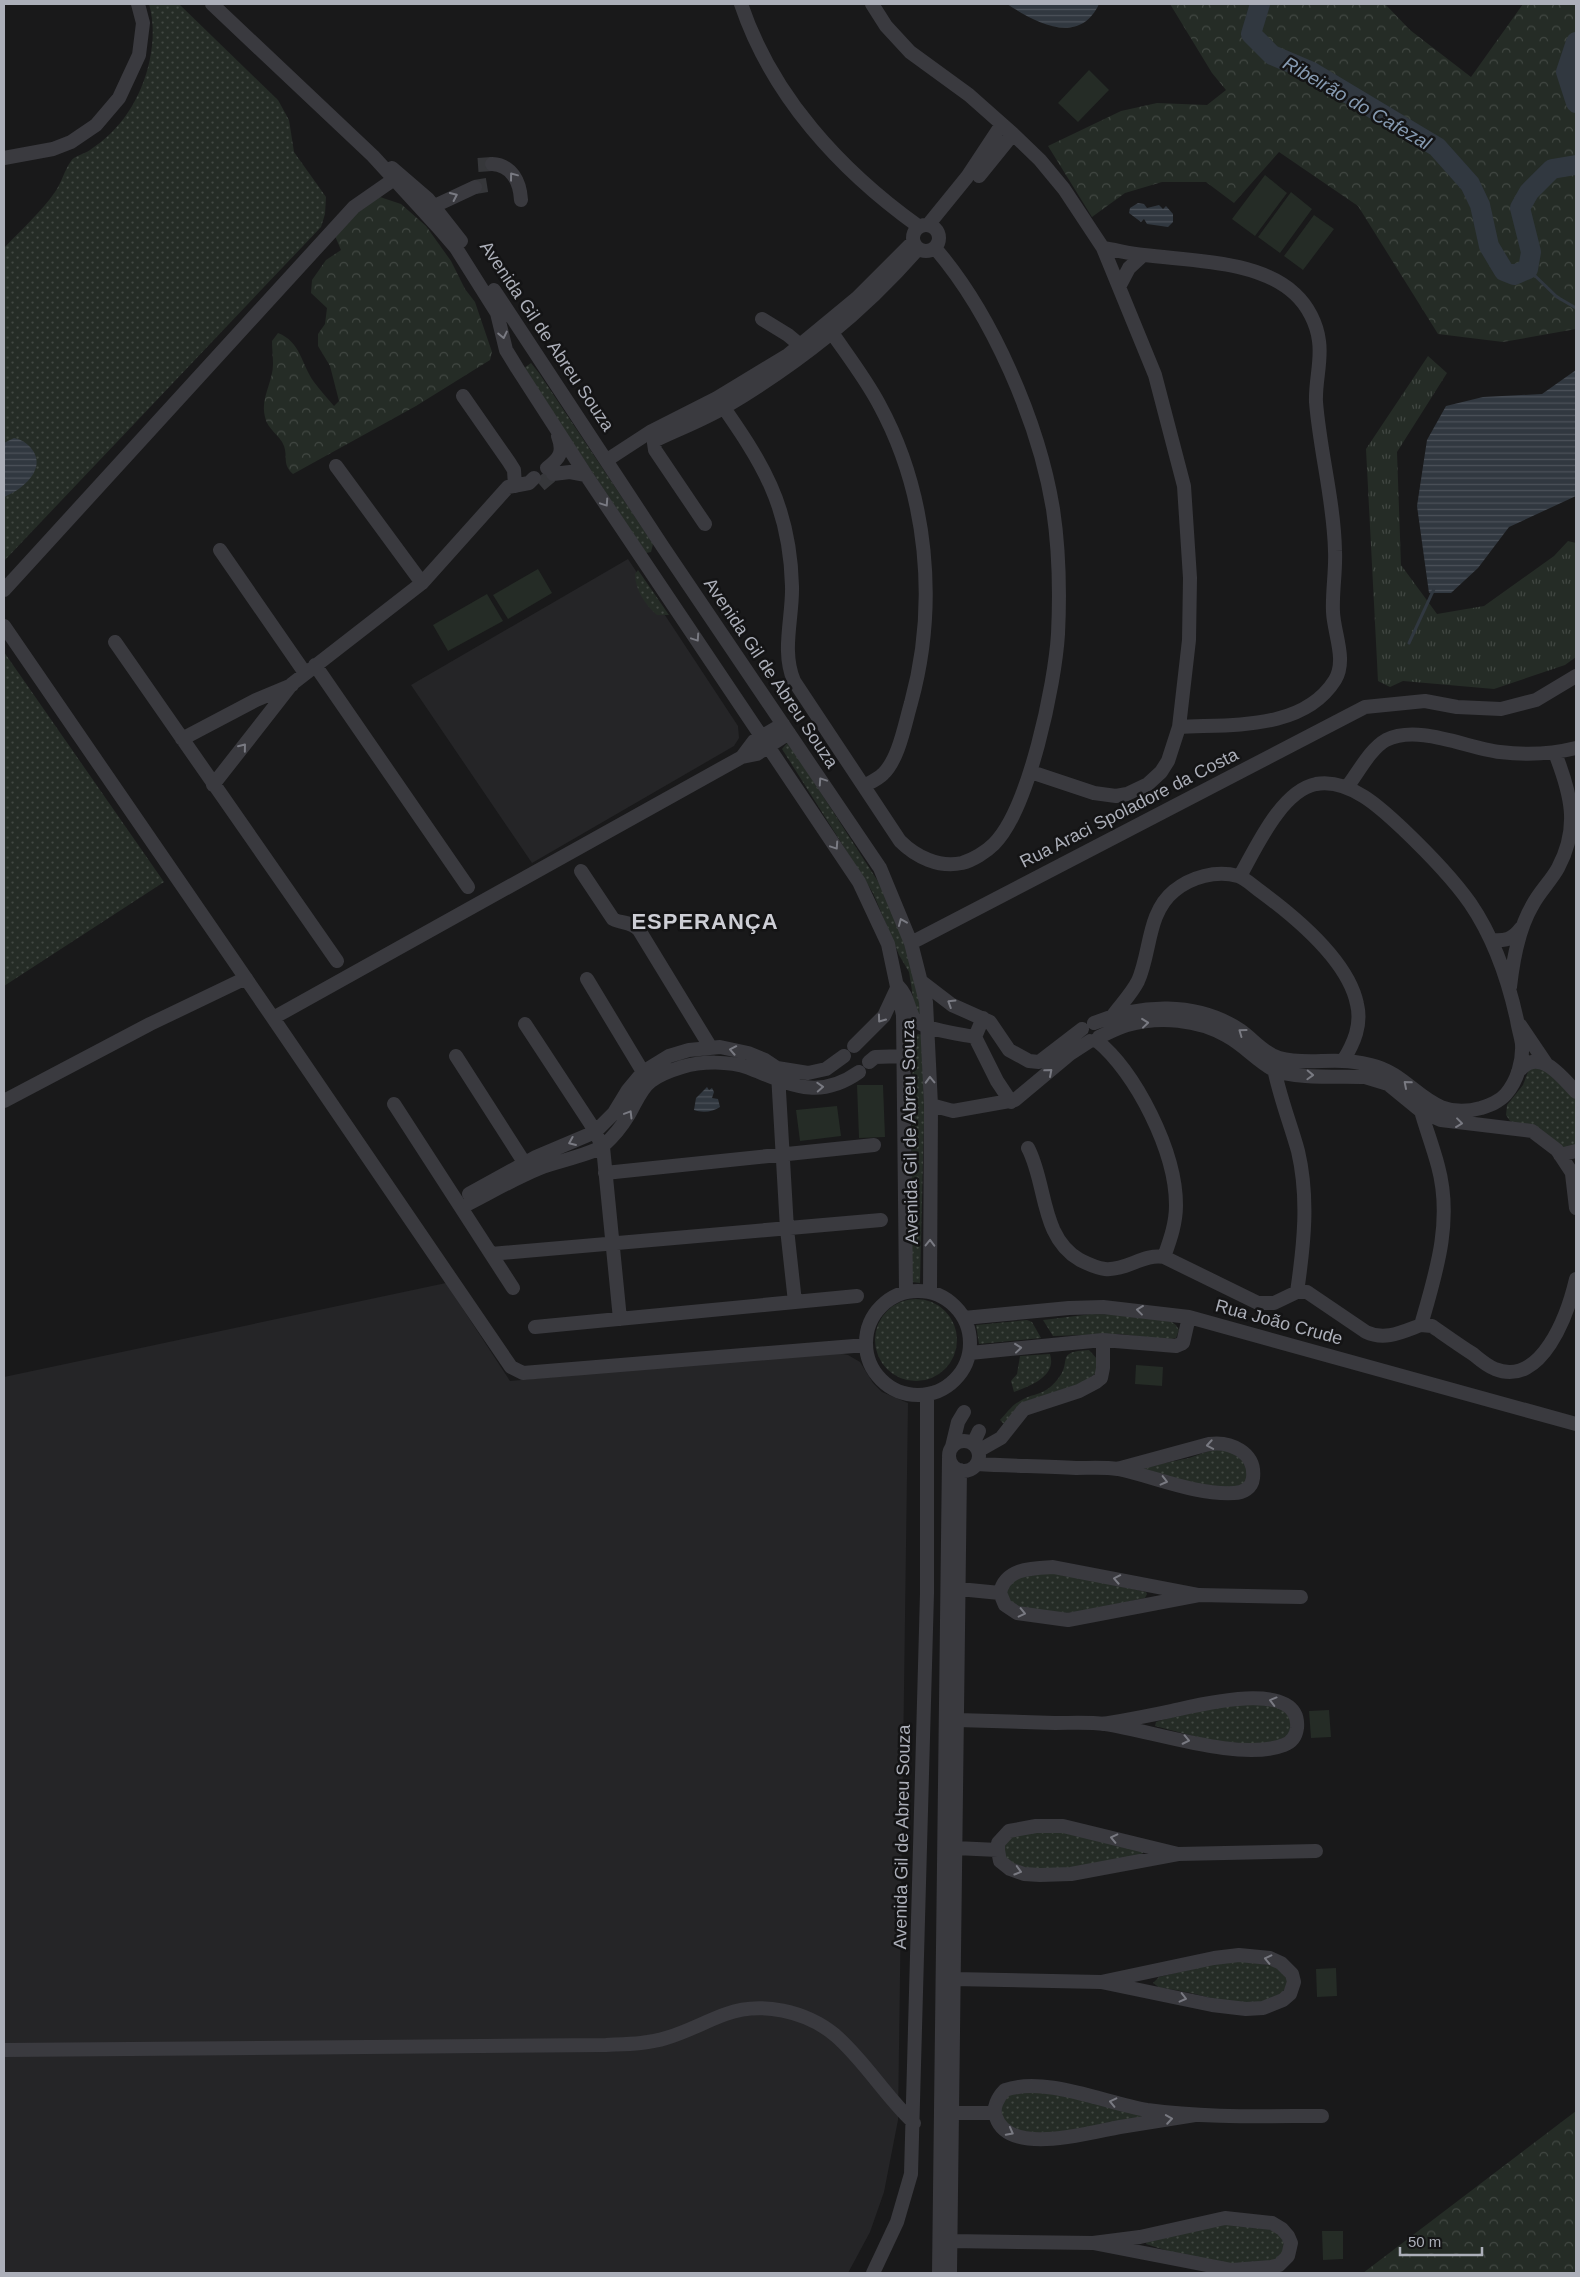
<svg xmlns="http://www.w3.org/2000/svg" width="1580" height="2277" font-family="Helvetica,sans-serif">
<defs>
<pattern id="grass-dots" width="8" height="8" patternUnits="userSpaceOnUse" patternTransform="scale(1.25)"><rect width="8" height="8" fill="#252c26"/><path d="M2 2h.1M6 6h.1" fill="none" stroke="#424843" stroke-width="1.8" stroke-linecap="round"/></pattern>
<pattern id="forest-crowns" width="20" height="18" patternUnits="userSpaceOnUse" patternTransform="scale(1.25)"><rect width="20" height="18" fill="#252c26"/><path d="M2 6a3 3 0 1 1 6 0M12 15a3 3 0 1 1 6 0" fill="none" stroke="#424843"/></pattern>
<pattern id="park-tufts" width="24" height="20" patternUnits="userSpaceOnUse" patternTransform="scale(1.25)"><rect width="24" height="20" fill="#252c26"/><path d="M3 7l-1-3M5 7V3M7 7l1-3M15 17l-1-3M17 17v-4M19 17l1-3" fill="none" stroke="#424843"/></pattern>
<pattern id="water-rules" width="6" height="5" patternUnits="userSpaceOnUse" patternTransform="scale(1.25)"><rect width="6" height="5" fill="#313840"/><path d="M0 2.5h6" fill="none" stroke="#4c525a"/></pattern>
</defs>
<rect width="100%" height="100%" fill="#19191a"/>
<path fill="#252527" d="M 628,559 L 738,726 L 739,738 L 734,746 L 532,863 L 411,685 Z
M 446,1283 L 510,1381 L 832,1352 L 848,1355 L 860,1362 L 873,1383 L 882,1392 L 908,1403 L 898,2120 L 884,2192 L 870,2232 L 848,2273 L 4,2273 L 4,1377 Z"/>
<path fill="url(#grass-dots)" d="M 149,4 L 179,4 L 278,100 L 289,120 L 294,152 L 326,197 L 325,214 L 321,227 L 4,561 L 4,248 C 21,230 41,212 55,192 C 62,182 64,171 71,161 C 74,156 84,154 90,150 C 97,145 105,139 111,133 C 143,103 161,46 149,4 Z
M 531,363 L 539,373 L 653,544 L 651,552 L 646,553 L 528,375 L 524,368 Z
M 638,570 L 669,615 L 657,615 C 645,605 635,589 635,574 Z
M 4,652 L 164,882 L 4,986 Z
M 788,742 L 881,886 L 908,950 L 922,1014 L 916,1016 L 909,972 L 899,955 L 873,893 L 782,749 Z
M 918,1034 L 923,1035 L 924,1120 L 920,1283 L 912,1282 L 910,1272 L 913,1038 Z
M 1542,1067 L 1576,1095 L 1576,1145 L 1567,1150 L 1510,1121 L 1506,1115 L 1507,1105 L 1523,1085 L 1529,1069 Z
M875 1340a41 41 0 1 1 82 0a41 41 0 1 1-82 0Z
M 1092,1314 C 1111,1315 1162,1312 1176,1325 L 1179,1330 L 1176,1338 L 1167,1340 L 1120,1334 L 1053,1336 L 1043,1320 Z
M 1027,1320 L 1032,1322 L 1041,1338 L 979,1344 L 976,1325 Z
M 1089,1350 L 1098,1360 L 1096,1373 L 1085,1382 L 1017,1408 L 1005,1425 L 1000,1420 C 1006,1414 1012,1405 1020,1401 C 1034,1392 1043,1397 1057,1380 C 1074,1361 1053,1352 1089,1350 Z
M 1050,1354 C 1057,1376 1031,1386 1014,1392 L 1011,1381 L 1017,1374 L 1020,1356 Z
M 1220,1447 L 1245,1460 L 1249,1479 L 1237,1489 L 1186,1483 L 1144,1470 L 1145,1467 L 1189,1458 Z
M 1058,1572 L 1146,1592 L 1147,1594 L 1145,1598 C 1114,1604 1081,1615 1050,1613 C 1036,1612 1005,1609 1007,1591 C 1008,1587 1010,1583 1013,1581 C 1024,1572 1044,1573 1058,1572 Z
M 1246,1703 C 1265,1705 1283,1703 1293,1722 L 1288,1738 L 1264,1744 L 1216,1742 L 1155,1726 L 1156,1722 L 1162,1720 L 1210,1708 Z
M 1062,1830 L 1143,1849 L 1143,1853 C 1122,1864 1031,1879 1012,1864 C 1006,1860 1004,1855 1003,1848 L 1012,1835 Z
M 1233,1961 C 1246,1962 1304,1963 1284,1990 C 1280,1996 1273,2001 1265,2002 C 1226,2007 1197,1991 1160,1988 L 1153,1983 L 1159,1977 L 1220,1962 Z
M 1016,2092 L 1053,2093 L 1144,2116 C 1118,2127 1033,2140 1007,2128 C 1004,2126 1002,2122 999,2119 C 1001,2103 1000,2099 1016,2092 Z
M 1225,2223 C 1245,2225 1269,2224 1285,2238 L 1286,2246 L 1282,2254 L 1275,2260 L 1232,2266 L 1171,2252 L 1146,2244 L 1147,2241 Z"/>
<path fill="url(#forest-crowns)" d="M 1170,4 L 1385,4 L 1410,30 L 1471,77 L 1523,4 L 1576,4 L 1576,329 L 1503,342 L 1438,334 L 1358,206 L 1279,152 L 1234,203 L 1206,182 L 1162,182 L 1125,193 L 1092,217 L 1048,146 L 1121,111 L 1157,103 L 1207,105 L 1226,90 L 1212,73 Z
M 380,197 L 401,204 L 426,226 L 451,261 L 465,289 L 475,302 L 492,352 L 490,360 L 416,406 L 293,474 C 282,464 288,458 284,446 C 280,435 267,429 265,417 C 260,399 273,382 273,364 C 273,357 272,349 272,341 L 278,333 C 301,342 301,364 314,382 C 320,390 327,398 334,406 L 339,401 L 330,366 L 318,346 L 318,334 L 325,324 L 327,308 L 311,293 L 312,280 L 326,260 L 341,250 L 335,236 L 365,204 Z
M 1576,2111 L 1576,2273 L 1363,2273 Z"/>
<path fill="url(#park-tufts)" d="M 1428,356 L 1447,373 L 1397,452 L 1401,565 L 1437,614 L 1484,606 L 1554,556 L 1568,541 L 1576,543 L 1576,657 L 1565,665 L 1494,689 L 1403,681 L 1390,687 L 1378,681 L 1366,449 Z"/>
<path fill="#252c26" d="M 1089,70 L 1109,90 L 1078,122 L 1058,103 Z
M 1265,175 L 1287,193 L 1255,236 L 1232,219 Z
M 1291,192 L 1312,209 L 1280,253 L 1258,237 Z
M 1314,215 L 1334,229 L 1303,270 L 1284,256 Z
M 538,569 L 552,593 L 508,619 L 493,595 Z
M 487,594 L 503,621 L 448,651 L 433,625 Z
M 883,1085 L 885,1137 L 859,1138 L 857,1085 Z
M 837,1106 L 841,1136 L 800,1141 L 796,1110 Z
M 1136,1365 L 1163,1367 L 1162,1386 L 1135,1384 Z
M 1329,1710 L 1331,1737 L 1311,1738 L 1309,1711 Z
M 1336,1968 L 1337,1996 L 1317,1997 L 1316,1969 Z
M 1322,2231 L 1343,2231 L 1343,2259 L 1323,2260 Z"/>
<path fill="url(#water-rules)" d="M 1007,4 L 1099,4 C 1079,47 1035,22 1007,4 Z
M 1138,203 L 1144,204 L 1147,208 L 1159,205 L 1163,209 L 1166,206 L 1173,214 L 1173,222 L 1168,227 L 1147,224 L 1144,219 L 1141,222 L 1129,213 L 1130,208 Z
M 1576,370 L 1576,496 L 1509,527 L 1478,568 L 1451,593 L 1429,593 L 1417,506 L 1427,440 L 1446,406 L 1483,397 L 1542,394 Z
M 14,438 C 20,439 23,441 28,445 C 51,466 23,490 4,497 L 4,443 Z
M 707,1087 L 709,1090 L 712,1088 L 714,1092 L 712,1098 L 718,1099 L 720,1107 C 713,1112 702,1113 694,1110 L 696,1098 Z"/>
<g fill="none" stroke-linecap="round" stroke-linejoin="round">
<path stroke="#313840" stroke-width="3" d="M 1528,269 L 1557,297 L 1576,308
M 1409,643 L 1434,589"/>
<path stroke="#313840" stroke-width="20" d="M 1260,4 L 1251,34 L 1272,55 L 1312,72 L 1437,147 L 1470,184 L 1480,205 L 1489,246 L 1504,271 L 1514,275 L 1528,269 L 1531,252 L 1520,208 L 1529,192 L 1552,169 L 1576,165
M 1576,42 L 1566,72 L 1576,103"/>
<path stroke="#36373a" stroke-width="14" stroke-dasharray="14 7" stroke-linecap="butt" d="M 478,165 L 492,164
M 475,187 L 487,185
M 540,485 L 553,474"/>
<path stroke="#3a3a3f" stroke-width="14" d="M 212,4 L 373,156 L 437,226 L 456,248 L 497,313 L 506,350 L 517,368 L 586,475 L 859,882 L 888,944 L 903,1015 L 906,1291
M 741,4 C 772,96 840,170 918,226
M 872,4 L 886,26 L 910,52 L 969,95 L 1013,134 L 1040,160 L 1064,189 L 1103,248 L 1155,375 L 1184,486 L 1190,578 L 1189,640 L 1179,727 L 1168,761 L 1161,772 L 1148,784 L 1127,794 L 1116,796 L 1094,793 L 1031,772
M 4,158 L 53,149 L 71,142 L 96,125 L 119,98 L 139,55 L 143,23 L 138,4
M 492,164 C 512,165 520,182 521,200
M 392,168 L 428,199 L 461,241
M 979,176 L 1013,134
M 428,209 L 475,187
M913 238a13 13 0 1 1 26 0a13 13 0 1 1-26 0Z
M 928,225 L 967,177 L 1002,124
M 1103,248 C 1117,250 1130,254 1144,255 C 1191,261 1259,260 1295,294 C 1308,306 1317,324 1319,341 C 1322,361 1315,382 1316,402 C 1320,452 1334,501 1335,551 C 1336,571 1332,592 1333,612 C 1334,634 1347,660 1335,680 C 1303,731 1230,724 1179,727
M 1119,287 L 1129,268 L 1143,255
M 494,290 L 663,547 L 880,868 L 911,943 L 926,1002 L 931,1105 L 930,1291
M 762,319 L 788,335 L 800,345
M 826,324 C 844,351 864,376 879,404 C 928,494 938,605 911,703 C 905,723 899,759 883,774 C 878,779 871,782 864,786
M 463,396 L 509,462 L 514,470 L 515,486
M 717,398 C 762,462 790,505 792,586 C 793,617 781,651 794,681 L 900,841 C 916,857 939,868 962,863 C 973,860 986,852 994,844 C 1029,809 1055,684 1058,634 C 1060,593 1059,549 1053,509 C 1039,423 992,314 935,248
M 607,460 L 650,432 L 717,398 L 788,355 L 857,298 L 910,245
M 336,466 L 422,583
M 547,468 C 560,458 564,452 558,436
M 553,474 L 570,472 L 586,475
M 705,524 L 655,450 L 654,443 L 656,440 C 679,429 703,420 725,407 C 799,363 861,314 918,249
M 220,550 L 305,673
M 4,590 L 354,207 L 400,175
M 4,626 L 273,1018 L 742,757 L 757,754 L 789,733
M 115,642 L 337,961
M 315,665 L 468,887
M 182,739 L 256,700 L 292,685
M 742,757 L 754,741 L 783,724
M 213,785 L 292,684 L 422,583 L 508,487 L 529,483 L 534,478
M 1347,787 C 1358,773 1370,749 1386,740 C 1418,724 1467,748 1500,752 C 1525,755 1552,754 1576,748
M 581,871 L 613,919 C 622,924 631,921 639,930 L 711,1048
M 1491,940 C 1505,941 1512,940 1521,928
M 911,943 L 1365,707 L 1425,701 L 1457,707 L 1501,709 L 1536,700 L 1576,676
M 587,979 L 643,1072
M 922,982 L 952,1005 L 990,1022 L 1009,1050 L 1029,1061 L 1039,1062 L 1082,1029
M 1510,987 C 1513,960 1518,930 1532,906 C 1539,892 1551,881 1558,868 C 1580,827 1571,794 1555,753
M 273,1018 L 511,1367 L 523,1373 L 866,1345
M 983,1018 L 975,1037 L 997,1081 L 1011,1102
M 1111,1018 C 1120,1005 1131,995 1138,981 C 1151,952 1147,913 1174,891 C 1191,877 1216,870 1238,876 C 1245,878 1253,886 1260,891 C 1294,916 1348,960 1357,1004 C 1362,1025 1354,1043 1343,1061
M 1094,1023 C 1140,1004 1196,1001 1240,1030 C 1253,1039 1263,1053 1279,1058 C 1299,1064 1322,1060 1342,1061 C 1352,1061 1362,1063 1371,1065 C 1415,1075 1427,1123 1481,1108 C 1490,1105 1499,1102 1506,1094 C 1517,1081 1523,1062 1522,1044 C 1521,1036 1518,1028 1517,1020 C 1508,979 1494,938 1470,903 C 1451,876 1428,853 1404,830 C 1382,809 1350,778 1316,784 C 1281,791 1256,848 1240,876
M 525,1024 L 590,1123 L 603,1147 L 620,1319
M 1520,1025 L 1547,1065
M 1099,1037 C 1108,1033 1117,1028 1127,1025 C 1159,1016 1198,1019 1227,1036 C 1244,1045 1257,1061 1274,1070 C 1294,1079 1342,1076 1365,1077 L 1388,1084 L 1421,1111 L 1441,1120 L 1532,1131 L 1557,1150 L 1576,1179
M 854,1046 L 884,1016 L 898,986 C 908,996 907,1005 913,1017 C 920,1030 961,1034 975,1037
M 456,1056 L 529,1170
M 869,1062 L 875,1057 L 904,1056
M 1518,1072 C 1539,1046 1560,1075 1576,1092
M 778,1074 L 787,1229 L 795,1302
M 4,1101 L 150,1024 L 246,978
M 394,1104 L 513,1288
M 931,1105 L 953,1111 L 1015,1100 L 1070,1054 L 1090,1041
M 1028,1148 C 1047,1184 1040,1237 1080,1260 C 1088,1264 1096,1268 1105,1269 C 1126,1271 1144,1253 1164,1257 C 1170,1240 1176,1224 1176,1205 C 1176,1152 1136,1072 1096,1040
M 1560,1155 L 1576,1151
M 605,1173 L 874,1145
M 1572,1174 L 1576,1208
M 469,1194 L 536,1157 L 595,1132 L 614,1113 L 628,1090 L 643,1072 L 669,1056 L 689,1050 L 720,1047 L 748,1053 L 765,1060 L 777,1068 L 808,1073 L 826,1069 L 844,1056
M 462,1207 C 488,1194 513,1179 540,1168 C 555,1162 594,1154 604,1145 C 613,1137 622,1126 628,1116 C 635,1105 640,1089 651,1081 C 659,1075 672,1070 682,1067 C 702,1061 729,1061 749,1068 C 790,1084 818,1101 859,1072
M 491,1254 L 881,1220
M 1164,1257 L 1258,1303 L 1274,1303 L 1297,1292 C 1304,1244 1309,1198 1298,1151 C 1290,1122 1278,1093 1273,1063
M866 1343a52 52 0 1 1 104 0a52 52 0 1 1-104 0Z
M 1297,1292 L 1307,1292 L 1366,1332 C 1385,1341 1402,1332 1421,1325 C 1436,1273 1453,1221 1438,1166 C 1433,1147 1426,1129 1421,1111 L 1421,1106
M 964,1318 L 1069,1308 L 1103,1307 L 1189,1317 L 1576,1424
M 1421,1325 L 1432,1326 C 1445,1335 1459,1345 1473,1354 C 1479,1359 1487,1366 1495,1369 C 1542,1388 1568,1313 1576,1279
M 535,1327 L 857,1296
M 970,1353 L 1103,1340 L 1176,1346 L 1183,1343 L 1189,1317
M949 1456a15 15 0 1 1 30 0a15 15 0 1 1-30 0Z
M 973,1444 L 979,1431
M 952,1447 L 958,1422 L 964,1412
M 978,1451 L 1001,1438 L 1024,1409 L 1079,1391 L 1096,1382 L 1101,1378 L 1103,1368 L 1103,1340
M 977,1464 C 1010,1466 1043,1466 1076,1468 C 1090,1468 1105,1467 1118,1469 C 1156,1477 1195,1495 1234,1493 C 1243,1493 1252,1488 1253,1478 C 1256,1452 1230,1441 1209,1444 L 1117,1469
M 959,1589 L 1000,1593
M 1199,1595 L 1068,1620 L 1017,1613 L 1005,1605 L 1000,1593 C 1005,1568 1032,1568 1053,1567 L 1199,1595 L 1301,1597
M 957,1720 C 990,1721 1023,1722 1055,1723 C 1072,1723 1089,1722 1105,1724 C 1153,1731 1240,1762 1284,1745 C 1292,1742 1296,1736 1297,1728 C 1302,1677 1195,1706 1171,1711 C 1148,1716 1126,1720 1103,1724
M 955,1848 L 998,1850
M 1178,1854 L 1063,1826 L 1036,1826 L 1009,1831 L 998,1843 L 998,1850 L 1000,1861 L 1010,1869 L 1024,1874 L 1040,1875 L 1071,1874 L 1178,1854 L 1316,1851
M 953,1979 L 1101,1982 L 1212,2005 L 1246,2009 L 1263,2008 L 1283,2000 L 1290,1994 L 1294,1982 L 1292,1974 L 1281,1963 L 1270,1958 L 1239,1955 L 1214,1958 L 1101,1982
M 4,2050 L 606,2045 C 626,2044 647,2044 666,2038 C 687,2032 706,2021 726,2014 C 761,2001 806,2011 835,2035 C 865,2061 885,2096 914,2123
M 952,2113 L 994,2113
M 1195,2115 C 1170,2119 1145,2123 1120,2127 C 1091,2132 1009,2157 996,2117 C 992,2108 998,2097 1005,2090 C 1046,2076 1105,2103 1147,2110 C 1205,2118 1264,2116 1322,2116
M 950,2241 L 1093,2243 L 1140,2237 L 1225,2218 L 1272,2223 L 1282,2229 L 1288,2236 L 1291,2243 L 1288,2256 L 1279,2265 L 1271,2267 L 1232,2270 L 1093,2243
M 873,2273 L 897,2222 L 911,2174 L 927,1593 L 927,1395
M 939,2273 L 949,1458
M 950,2273 L 960,1470"/>
</g>
<defs><path id="oneway-chevron" d="M-2-3.5L2.5 0L-2 3.5" fill="none" stroke-width="1.6" stroke-linecap="round" stroke-linejoin="round" transform="scale(1.25)"/></defs>
<g stroke="#797a82">
<use href="#oneway-chevron" transform="translate(513 176) rotate(-127)"/>
<use href="#oneway-chevron" transform="translate(454 196) rotate(-25)"/>
<use href="#oneway-chevron" transform="translate(503 335) rotate(78)"/>
<use href="#oneway-chevron" transform="translate(605 503) rotate(56)"/>
<use href="#oneway-chevron" transform="translate(696 638) rotate(56)"/>
<use href="#oneway-chevron" transform="translate(243 747) rotate(-51)"/>
<use href="#oneway-chevron" transform="translate(822 781) rotate(-124)"/>
<use href="#oneway-chevron" transform="translate(835 846) rotate(56)"/>
<use href="#oneway-chevron" transform="translate(902 922) rotate(-113)"/>
<use href="#oneway-chevron" transform="translate(951 1003) rotate(-148)"/>
<use href="#oneway-chevron" transform="translate(881 1019) rotate(126)"/>
<use href="#oneway-chevron" transform="translate(1145 1023) rotate(-6)"/>
<use href="#oneway-chevron" transform="translate(1242 1032) rotate(-144)"/>
<use href="#oneway-chevron" transform="translate(733 1050) rotate(-169)"/>
<use href="#oneway-chevron" transform="translate(1049 1072) rotate(-41)"/>
<use href="#oneway-chevron" transform="translate(1310 1075) rotate(2)"/>
<use href="#oneway-chevron" transform="translate(930 1080) rotate(-92)"/>
<use href="#oneway-chevron" transform="translate(1407 1084) rotate(-139)"/>
<use href="#oneway-chevron" transform="translate(820 1087) rotate(-3)"/>
<use href="#oneway-chevron" transform="translate(629 1114) rotate(-59)"/>
<use href="#oneway-chevron" transform="translate(1459 1123) rotate(7)"/>
<use href="#oneway-chevron" transform="translate(572 1142) rotate(157)"/>
<use href="#oneway-chevron" transform="translate(930 1243) rotate(-89)"/>
<use href="#oneway-chevron" transform="translate(1140 1310) rotate(-173)"/>
<use href="#oneway-chevron" transform="translate(1018 1348) rotate(-6)"/>
<use href="#oneway-chevron" transform="translate(1210 1445) rotate(170)"/>
<use href="#oneway-chevron" transform="translate(1164 1481) rotate(14)"/>
<use href="#oneway-chevron" transform="translate(1117 1579) rotate(-169)"/>
<use href="#oneway-chevron" transform="translate(1022 1613) rotate(13)"/>
<use href="#oneway-chevron" transform="translate(1273 1701) rotate(-165)"/>
<use href="#oneway-chevron" transform="translate(1186 1740) rotate(12)"/>
<use href="#oneway-chevron" transform="translate(1114 1838) rotate(-167)"/>
<use href="#oneway-chevron" transform="translate(1018 1871) rotate(16)"/>
<use href="#oneway-chevron" transform="translate(1268 1959) rotate(-167)"/>
<use href="#oneway-chevron" transform="translate(1183 1998) rotate(14)"/>
<use href="#oneway-chevron" transform="translate(1113 2102) rotate(-167)"/>
<use href="#oneway-chevron" transform="translate(1169 2119) rotate(-9)"/>
<use href="#oneway-chevron" transform="translate(1010 2132) rotate(28)"/>
</g>
<g text-anchor="middle" dominant-baseline="central" stroke-width="5" stroke-linejoin="round" paint-order="stroke">
<g font-size="18" fill="#acafb9" stroke="#141415">
<text transform="translate(547 336) rotate(56)">Avenida Gil de Abreu Souza</text>
<text transform="translate(771 673) rotate(56)">Avenida Gil de Abreu Souza</text>
<text transform="translate(1129 808) rotate(-27)">Rua Araci Spoladore da Costa</text>
<text transform="translate(910 1132) rotate(-91)">Avenida Gil de Abreu Souza</text>
<text transform="translate(1279 1322) rotate(15)">Rua João Crude</text>
<text transform="translate(902 1837) rotate(-89)">Avenida Gil de Abreu Souza</text>
</g>
<g font-size="19" font-style="italic" fill="#869ab1" stroke="#141415">
<text transform="translate(1357 103) rotate(30)">Ribeirão do Cafezal</text>
</g>
<g font-size="22" font-weight="bold" letter-spacing="1" fill="#cdced5" stroke="#141415">
<text x="705" y="921">ESPERANÇA</text>
</g>
</g>
<rect width="1580" height="2277" fill="none" stroke="#acafb9" stroke-width="10"/>
<path d="M1400 2247v8h82v-8" fill="none" stroke="#acafb9" stroke-width="2.5"/>
<text x="1408" y="2247" font-size="15" fill="#acafb9" stroke="#141415" stroke-width="4" paint-order="stroke">50 m</text>
</svg>
